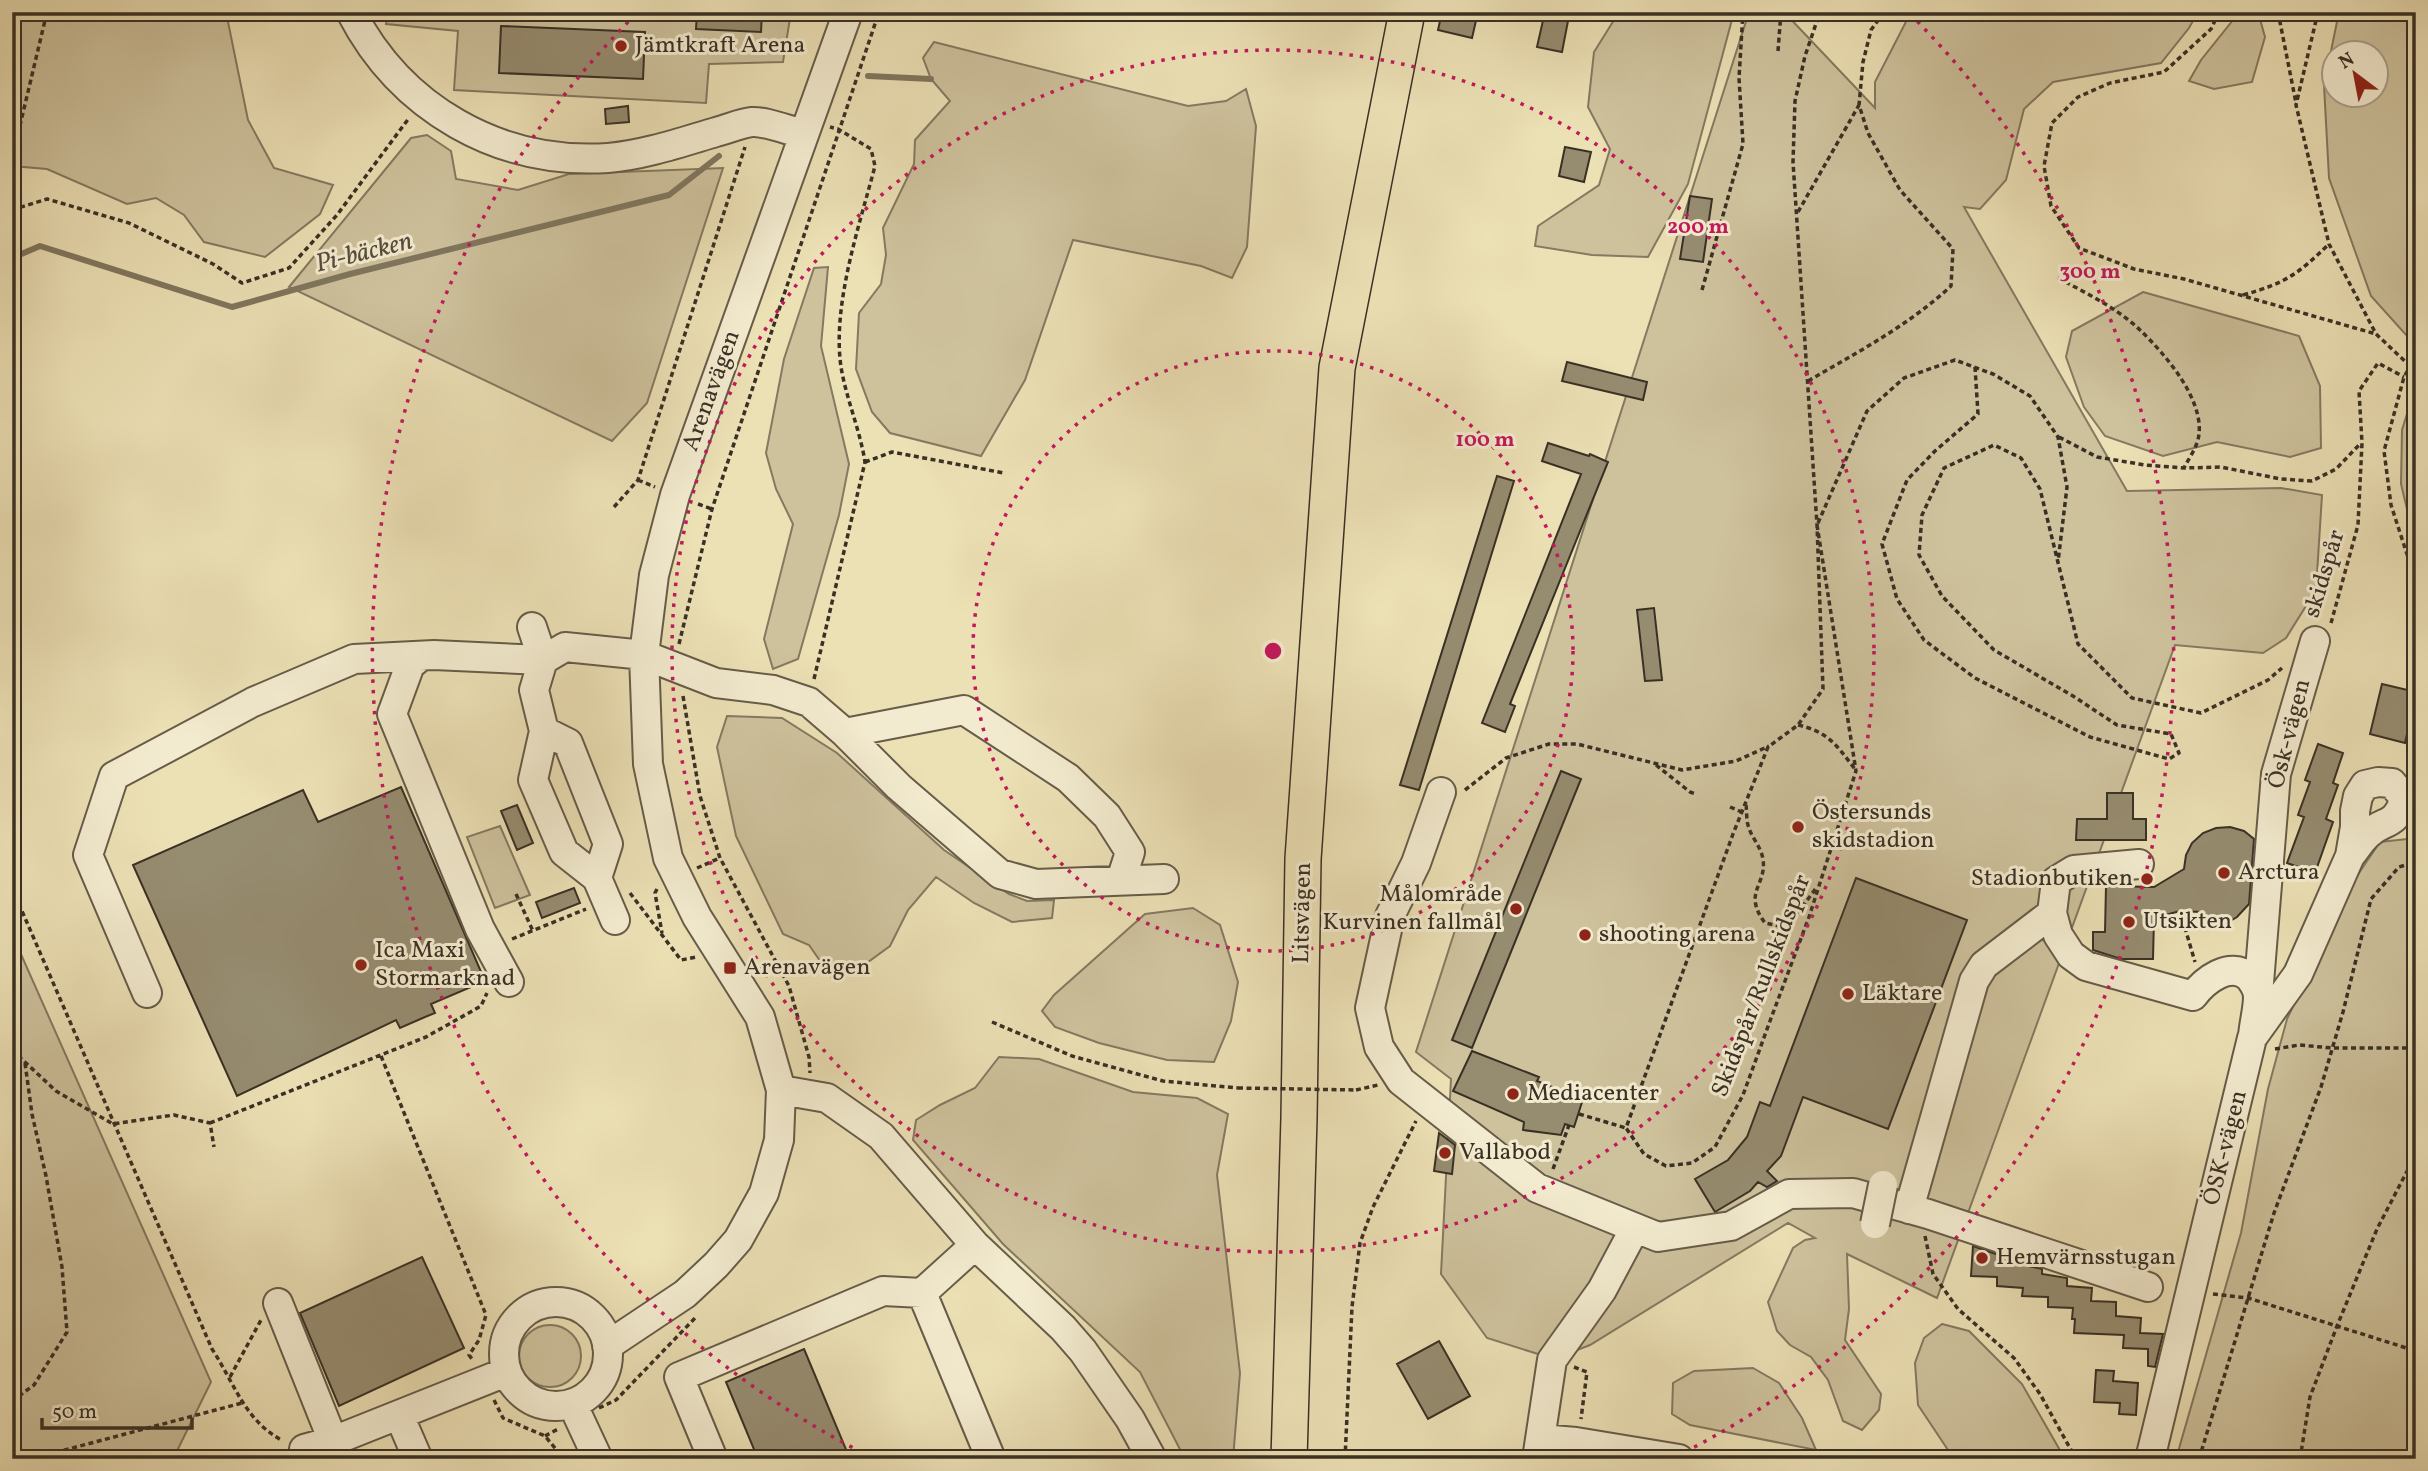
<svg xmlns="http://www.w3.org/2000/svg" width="2428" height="1471" font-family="Vollkorn,serif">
<rect width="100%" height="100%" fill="#ece0b5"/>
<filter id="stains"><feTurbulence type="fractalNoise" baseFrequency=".00286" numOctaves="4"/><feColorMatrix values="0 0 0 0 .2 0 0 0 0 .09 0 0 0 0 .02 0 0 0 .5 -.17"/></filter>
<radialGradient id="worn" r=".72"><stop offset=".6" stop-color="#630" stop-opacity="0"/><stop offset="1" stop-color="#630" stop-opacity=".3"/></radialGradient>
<path fill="#cec29d" stroke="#847961" stroke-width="2" fill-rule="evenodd" d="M 12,12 L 226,12 L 248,120 L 274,168 L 333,185 L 320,214 L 265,257 L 204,242 L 184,215 L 156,198 L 127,204 L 47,169 L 12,166 Z
M 388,12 L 791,12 L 783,62 L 709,64 L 706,103 L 454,90 L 458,31 L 386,24 Z
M 1619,12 L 1734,12 L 1688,184 L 1648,257 L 1592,255 L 1535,246 L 1538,226 L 1599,185 L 1610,149 L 1588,107 L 1594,52 Z
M 1749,12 L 1784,12 L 1875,108 L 1875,82 L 1911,12 L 2198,12 L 2189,28 L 2161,63 L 2053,82 L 2024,109 L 2006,180 L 1980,209 L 1964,207 L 2127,491 L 2281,488 L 2322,495 L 2316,590 L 2286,638 L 2263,653 L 2175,645 L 1937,1298 L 1847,1254 L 1849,1309 L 1845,1340 L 1881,1394 L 1879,1410 L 1862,1430 L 1843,1421 L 1828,1380 L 1811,1357 L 1790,1345 L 1777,1331 L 1768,1302 L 1793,1248 L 1805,1240 L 1815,1238 L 1788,1223 L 1590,1345 L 1554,1359 L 1487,1338 L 1441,1274 L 1451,1079 L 1416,1052 Z
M 2236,12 L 2258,12 L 2265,37 L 2252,82 L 2214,89 L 2189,81 L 2201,60 L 2233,20 Z
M 2339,12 L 2416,12 L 2416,346 L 2371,296 L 2329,178 L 2324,85 ZM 2334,52 L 2376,52 L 2376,94 L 2334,94 Z
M 934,42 L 1188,106 L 1226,101 L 1246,89 L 1256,126 L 1247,247 L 1232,278 L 1201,266 L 1073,240 L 1025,380 L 981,456 L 890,433 L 872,412 L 856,369 L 859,313 L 881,284 L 886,255 L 883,228 L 914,164 L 915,140 L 950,101 L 931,79 L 923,58 Z
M 427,135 L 451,151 L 456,179 L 518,190 L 569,174 L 723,168 L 647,403 L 612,441 L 289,287 L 411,138 Z
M 828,267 L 821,346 L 849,464 L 839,515 L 798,659 L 773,669 L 764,639 L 793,524 L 776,489 L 766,453 L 784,359 L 814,268 Z
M 2143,292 L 2299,336 L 2320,386 L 2321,448 L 2290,457 L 2217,442 L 2163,456 L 2105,436 L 2084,407 L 2066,357 L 2072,331 Z
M 2416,385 L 2416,547 L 2401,484 L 2402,430 Z
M 727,716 L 782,718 L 837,753 L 944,850 L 1009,894 L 1027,901 L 1054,900 L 1052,918 L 1012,922 L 974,903 L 936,877 L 908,910 L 890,946 L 853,973 L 832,978 L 809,945 L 783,934 L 736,836 L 717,747 Z
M 500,826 L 530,895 L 495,908 L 467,837 Z
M 2416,838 L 2416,1459 L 2176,1459 L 2241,1233 L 2268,1089 L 2287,1019 L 2316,959 L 2342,898 L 2380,842 Z
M 1193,908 L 1220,925 L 1238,982 L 1231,1021 L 1214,1062 L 1167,1060 L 1099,1043 L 1055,1027 L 1042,1011 L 1054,995 L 1145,914 Z
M 12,934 L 211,1382 L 173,1459 L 12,1459 Z
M 999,1057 L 1039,1059 L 1133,1092 L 1197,1098 L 1228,1114 L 1217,1175 L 1240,1373 L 1233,1459 L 1185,1459 L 1140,1372 L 1003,1244 L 913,1140 L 916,1120 L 940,1105 L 975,1088 Z
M 1942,1324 L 1969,1331 L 2022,1384 L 2065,1459 L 1954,1459 L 1918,1405 L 1915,1363 L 1924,1338 Z
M519 1356a31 31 0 1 1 62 0a31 31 0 1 1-62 0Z
M 1753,1368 L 1779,1383 L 1802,1418 L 1816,1450 L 1690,1425 L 1672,1414 L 1673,1383 L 1694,1371 Z"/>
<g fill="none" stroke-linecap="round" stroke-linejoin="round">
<path stroke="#80765e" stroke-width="6" d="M 868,76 L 931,79
M 12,258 L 40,246 L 232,307 L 350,274 L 669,195 L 719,156"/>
</g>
<path fill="#968c70" stroke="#393025" stroke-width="2" d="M 697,12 L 762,12 L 761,32 L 696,29 Z
M 1442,12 L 1478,12 L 1472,38 L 1438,30 Z
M 1544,16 L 1568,21 L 1562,52 L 1537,47 Z
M 501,26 L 645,32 L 643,79 L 499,73 Z
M 628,106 L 629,122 L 606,124 L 605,109 Z
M 1565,147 L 1591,152 L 1584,182 L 1559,176 Z
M 1690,196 L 1712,199 L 1703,262 L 1680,259 Z
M 1567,362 L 1647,382 L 1643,400 L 1562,381 Z
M 1548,443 L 1589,456 L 1590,454 L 1608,462 L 1510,704 L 1515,706 L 1505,732 L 1482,723 L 1581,474 L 1542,461 Z
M 1497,476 L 1514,481 L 1419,790 L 1400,785 Z
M 1654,608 L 1662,680 L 1645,681 L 1637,610 Z
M 2382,684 L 2416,692 L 2405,743 L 2370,734 Z
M 2318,744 L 2343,753 L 2333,783 L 2338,785 L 2326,819 L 2333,822 L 2315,873 L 2287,863 L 2304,817 L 2298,815 L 2310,782 L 2305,780 Z
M 1561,771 L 1581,779 L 1472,1048 L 1452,1040 Z
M 401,787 L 485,981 L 431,1004 L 435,1013 L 425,1017 L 400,1028 L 396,1020 L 237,1096 L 133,865 L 303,790 L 318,822 Z
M 2107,793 L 2133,793 L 2133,819 L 2146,819 L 2146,840 L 2076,840 L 2077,819 L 2107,819 Z
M 517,805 L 533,843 L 517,850 L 501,811 Z
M 2230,827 L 2244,831 L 2254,839 L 2249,904 L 2237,917 L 2220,927 L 2201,912 L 2180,911 L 2154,918 L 2153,959 L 2121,959 L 2093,950 L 2093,932 L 2105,932 L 2106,886 L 2154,887 L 2184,869 L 2186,855 L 2192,843 L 2203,833 L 2216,828 Z
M 1856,878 L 1967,920 L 1888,1129 L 1803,1097 L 1781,1156 L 1767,1171 L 1777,1181 L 1767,1187 L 1758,1182 L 1750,1191 L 1715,1212 L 1695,1179 L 1728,1160 L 1747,1137 L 1760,1102 L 1770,1106 Z
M 574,888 L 580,903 L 542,918 L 536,902 Z
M 1472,1051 L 1539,1077 L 1537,1081 L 1583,1099 L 1574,1127 L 1565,1124 L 1561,1135 L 1523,1130 L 1524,1122 L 1453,1091 Z
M 1439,1133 L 1455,1145 L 1452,1174 L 1434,1171 Z
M 1973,1246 L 2016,1261 L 2015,1263 L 2042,1269 L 2042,1274 L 2067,1278 L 2067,1286 L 2092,1288 L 2091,1301 L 2116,1302 L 2116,1316 L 2141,1318 L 2140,1333 L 2163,1334 L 2155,1367 L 2148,1366 L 2148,1349 L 2123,1348 L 2124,1335 L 2074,1333 L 2075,1319 L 2072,1319 L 2073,1308 L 2048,1307 L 2048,1297 L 2022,1296 L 2023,1288 L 1997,1286 L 1997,1277 L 1971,1276 Z
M 422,1257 L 464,1348 L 339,1406 L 300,1313 Z
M 1439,1341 L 1470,1396 L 1428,1419 L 1397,1364 Z
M 804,1349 L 850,1459 L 758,1459 L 726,1382 Z
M 2096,1370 L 2114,1371 L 2113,1381 L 2138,1383 L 2136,1415 L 2119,1414 L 2120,1403 L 2094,1402 Z"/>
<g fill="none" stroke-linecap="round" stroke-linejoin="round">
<defs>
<path id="minor" d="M 351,12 C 401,109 499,165 608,158 C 644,155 682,142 716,132 C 728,129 741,123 752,122 C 765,121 790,131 804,134
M 421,656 L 410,665 L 392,714 L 480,929 L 509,982
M 544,731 L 533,780 L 564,852 L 597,878
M 845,733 L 964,710 L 1068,778 L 1107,816 L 1130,852 L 1121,880
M 1441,792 L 1416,863 L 1390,916 L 1370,1008 L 1379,1047 L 1401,1081 L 1537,1188 L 1658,1237 L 1731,1226 L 1789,1194 L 1853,1193 L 1928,1214 L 2148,1287
M 2139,864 L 2074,870 L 2056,881 L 2052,913 L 2058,935 L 2071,955 L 2086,966 L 2193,996 C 2204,981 2230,960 2249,977 C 2253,982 2258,990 2258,997 C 2258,1009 2254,1023 2253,1036
M 615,920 L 597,878 L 608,844 L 568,743 L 544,731 L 534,690 L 543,660 L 565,647 L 644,655 L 716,683 L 773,690 L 809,702 L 845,733 L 899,787 L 1000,874 L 1036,884 L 1164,879
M 147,993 L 88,855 L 114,776 L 253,702 L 354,659 L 434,655 L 543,660 L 532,627
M 2258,995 L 2276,774 L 2315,641
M 781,1090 L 827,1098 L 881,1136 L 975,1245 L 1063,1328 L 1083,1351 L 1130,1419 L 1152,1459
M 1909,1209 L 1974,981 L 1984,965 L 2052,913
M 975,1245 L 922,1293 L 991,1459
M504 1354a52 52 0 1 1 104 0a52 52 0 1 1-104 0Z
M 278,1303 L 333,1441
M 607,1346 L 685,1294 L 716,1265 L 738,1240 L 764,1193 L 779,1140 L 781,1090 L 760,1017 L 697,917 L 668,858 L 648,764 L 644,655 L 654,575 L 675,495 L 848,12
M 575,1403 L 578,1416 L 598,1459
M 399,1415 L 418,1459
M 1540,1439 L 1576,1442 L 1679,1459
M 303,1459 L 304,1449 L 333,1441 L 506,1372
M 713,1459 L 679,1377 L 883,1291 L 922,1293
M 1537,1459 L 1552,1360 L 1602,1290 L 1635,1228
M 2150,1459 L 2252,1038 L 2298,974 L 2350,856 L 2355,827 L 2355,811 L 2358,796 L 2365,785 L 2378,782 L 2392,783 L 2400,793 L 2404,802 C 2393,828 2384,819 2368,834 C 2361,840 2356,849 2350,856"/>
<path id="major" d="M 1289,1459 L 1299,1118 L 1303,859 L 1337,368 L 1407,12"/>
</defs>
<use href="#minor" stroke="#665c49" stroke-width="32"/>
<use href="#major" stroke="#393025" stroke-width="38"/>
<path stroke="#393025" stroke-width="3.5" stroke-dasharray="5 3.5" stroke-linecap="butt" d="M 2219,12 L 2211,29 L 2164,72 L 2110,83 L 2078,97 L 2052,123 L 2044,166 L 2051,206 L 2079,248 L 2134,269 L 2184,279 L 2376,334
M 2278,12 L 2296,103
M 2318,12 L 2296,105 L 2329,244 L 2376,334 L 2410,366
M 1778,51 L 1781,12
M 12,159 L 47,12
M 12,210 L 47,199 L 129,223 L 213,264 L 242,283 L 289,268 L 337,215 L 409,118
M 1798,212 L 1859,105
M 2058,278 C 2086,293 2117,308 2140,330 C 2165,354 2203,398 2199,434 C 2198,446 2189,458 2184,468
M 1702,290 L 1743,144 L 1739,78 L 1743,12
M 2243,295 C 2286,283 2298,274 2329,244
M 2416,356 L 2404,377 L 2384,451 L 2391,505 L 2416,582
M 1975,367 L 1978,414 L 1935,451 L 1907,480 L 1882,544 L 1897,599 L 1924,640 L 1975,678 L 2090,737 L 2169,759 L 2179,753 L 2171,734 L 2117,725 L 2073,696 L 1994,650 L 1942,596 L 1919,555 L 1922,515 L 1944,468 L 1994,445 L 2021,458 L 2040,489 L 2078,644 L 2132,698 L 2201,713 L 2268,680 L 2282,668
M 1808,381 C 1858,352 1909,325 1951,286 L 1953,249 L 1900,190 L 1868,133 L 1859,105 L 1863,62 L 1871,30 L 1884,12
M 2059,437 L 2097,457 L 2145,465 L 2184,468 L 2221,467 L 2281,479 L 2312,481 L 2336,469 L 2360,444
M 865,462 L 892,452 L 1004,473
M 638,480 L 655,487
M 698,504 L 712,509
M 614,507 L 638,480 L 745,147
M 1818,523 L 1867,411 L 1904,378 L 1955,360 L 1993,374 L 2030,396 L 2058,437 L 2067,487 L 2058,562
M 1817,525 L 1856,771 L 1809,917 L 1770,1021 L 1743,1095 L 1715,1147 L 1692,1163 L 1666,1166 L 1644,1154 L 1626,1128 L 1733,834 L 1768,747 L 1798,725 L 1823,689 L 1817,525 L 1793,162 L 1795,101 L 1805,56 L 1820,12
M 2331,623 L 2358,525 L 2362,443 L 2359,391 L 2378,363 L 2404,377
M 679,644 L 712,509 L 879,12
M 814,679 L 865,462 C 860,430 846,398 841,367 C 832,305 859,227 875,166 L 871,149 L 838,129 L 830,127
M 683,696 L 700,796 L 720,858 L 789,986 L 809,1057 L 810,1073
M 1798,725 C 1829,732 1837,746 1855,769
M 1656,765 L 1690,792 L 1696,794
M 1465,790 L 1506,758 L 1549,744 L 1577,744 L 1682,770 L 1736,761 L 1769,746
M 1746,805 C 1747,812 1746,821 1749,828 C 1752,838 1761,847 1763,859 C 1767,886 1742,892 1765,923 L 1780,926 L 1796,915 L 1817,887
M 1730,807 L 1742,812
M 697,868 L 720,858
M 12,888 L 212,1349 C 235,1384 244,1420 283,1441
M 657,889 L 655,893 L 662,933
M 630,893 L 681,960 L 696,957
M 516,894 L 533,931
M 2180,911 L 2195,962
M 512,939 L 586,909
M 992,1022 L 1072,1056 L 1163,1081 L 1238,1088
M 2275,1049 L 2299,1045 L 2332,1048 L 2416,1048
M 12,1050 L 56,1091 L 113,1124 L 174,1115 L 210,1123 L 214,1147
M 381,1056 L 486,1315 L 479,1340 L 469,1355 L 472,1359
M 1356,1090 L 1378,1085
M 1579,1114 L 1626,1128
M 210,1123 L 426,1037 L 481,1006 L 487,993
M 1553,1169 L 1569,1125
M 1925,1236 L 1933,1274 L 1958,1309 L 2014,1358 L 2040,1394 L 2076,1459
M 2213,1294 L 2248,1298 L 2416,1351
M 1574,1367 L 1587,1372 L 1581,1419
M 230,1377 L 261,1320
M 494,1400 L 503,1418 L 545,1436 L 564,1459
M 12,1401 L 34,1385 L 67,1332 L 62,1267 L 46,1176 L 32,1114 L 25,1063
M 599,1408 L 616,1400 L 697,1316
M 545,1436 L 558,1429
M 31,1459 L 242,1403
M 1345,1459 L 1352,1307 L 1360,1243 L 1373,1207 L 1416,1121
M 2199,1459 L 2274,1213 L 2321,1087 L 2343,1012 L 2371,899 L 2399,867 L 2416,862
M 2300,1459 L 2310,1397 L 2337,1326 L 2377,1229 L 2416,1154"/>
<use href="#minor" stroke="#f3ebcf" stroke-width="28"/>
<use href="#major" stroke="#ece0b5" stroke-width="35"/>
<defs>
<path id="minor-bridge" d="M 1875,1224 L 1883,1185"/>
</defs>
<use href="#minor-bridge" stroke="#665c49" stroke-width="32" stroke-linecap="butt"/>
<path stroke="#393025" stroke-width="3.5" stroke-dasharray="5 3.5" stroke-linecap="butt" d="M 1238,1088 L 1356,1090"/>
<use href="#minor-bridge" stroke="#f3ebcf" stroke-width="28"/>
</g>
<g fill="none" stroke="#c2185b" stroke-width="3.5" stroke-dasharray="3.5 7">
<circle cx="1273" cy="651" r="300"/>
<circle cx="1273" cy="651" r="601"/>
<path d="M871 1457A901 901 0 0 1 636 14M1910 14A901 901 0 0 1 1675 1457"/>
</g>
<g fill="#8f2418" stroke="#f3ebcf" stroke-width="2.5">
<circle cx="621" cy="46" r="7"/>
<circle cx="1798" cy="827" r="7"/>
<circle cx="2224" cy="873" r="7"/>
<circle cx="2147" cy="879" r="7"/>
<circle cx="1516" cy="909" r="7"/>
<circle cx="2129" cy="922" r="7"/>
<circle cx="1585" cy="935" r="7"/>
<circle cx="361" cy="965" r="7"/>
<rect x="723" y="961" width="14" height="14" rx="3.5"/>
<circle cx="1848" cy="994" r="7"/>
<circle cx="1513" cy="1094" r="7"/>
<circle cx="1445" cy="1153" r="7"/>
<circle cx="1982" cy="1258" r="7"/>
</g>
<g text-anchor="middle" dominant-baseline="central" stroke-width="6" stroke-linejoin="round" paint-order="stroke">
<g font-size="24" fill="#393025" stroke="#f3ebcf" text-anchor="start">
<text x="635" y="46">Jämtkraft Arena</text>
<text x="1812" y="813">Östersunds<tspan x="1812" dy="28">skidstadion</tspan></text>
<text x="2238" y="873">Arctura</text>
<text x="2133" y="879" text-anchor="end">Stadionbutiken</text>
<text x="1502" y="895" text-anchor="end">Målområde<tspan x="1502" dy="28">Kurvinen fallmål</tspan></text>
<text x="2143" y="922">Utsikten</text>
<text x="1599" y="935">shooting arena</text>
<text x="375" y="951">Ica Maxi<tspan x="375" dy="28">Stormarknad</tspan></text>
<text x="744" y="968">Arenavägen</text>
<text x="1862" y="994">Läktare</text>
<text x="1527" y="1094">Mediacenter</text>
<text x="1459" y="1153">Vallabod</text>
<text x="1996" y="1258">Hemvärnsstugan</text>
</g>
<g font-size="24" fill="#393025" stroke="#f3ebcf">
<text transform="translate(712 391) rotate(-70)">Arenavägen</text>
<text transform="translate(2325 574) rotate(-73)">skidspår</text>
<text transform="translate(2290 734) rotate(-76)">Ösk-vägen</text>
<text transform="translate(1303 913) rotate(-89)">Litsvägen</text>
<text transform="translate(1762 986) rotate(-69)">Skidspår/Rullskidspår</text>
<text transform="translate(2226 1148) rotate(-76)">ÖSK-vägen</text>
</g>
<g font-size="26" font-style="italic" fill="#564d3d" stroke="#f3ebcf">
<text transform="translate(364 253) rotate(-14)">Pi-bäcken</text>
</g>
</g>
<circle cx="1273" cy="651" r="10" fill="#c2185b" stroke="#f3ebcf" stroke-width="3.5"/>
<g font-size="21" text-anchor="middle" font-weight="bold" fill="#c2185b" stroke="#f3ebcf" stroke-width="6" stroke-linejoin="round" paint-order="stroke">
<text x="1698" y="233">200 m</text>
<text x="2090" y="278">300 m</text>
<text x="1485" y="446">100 m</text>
</g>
<rect width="2428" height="1471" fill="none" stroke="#ece0b5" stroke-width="42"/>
<rect x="14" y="14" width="2400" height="1443" fill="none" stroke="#393025" stroke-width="3.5"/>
<rect x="21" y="21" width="2386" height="1429" fill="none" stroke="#393025" stroke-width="2"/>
<g transform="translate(2355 74) rotate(328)"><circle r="33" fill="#f3ebcf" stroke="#a9a08b" stroke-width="2"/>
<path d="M0-5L12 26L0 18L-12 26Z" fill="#8f2418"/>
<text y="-10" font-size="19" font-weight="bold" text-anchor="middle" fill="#393025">N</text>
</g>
<path d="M42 1418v10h150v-10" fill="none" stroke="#393025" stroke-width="3.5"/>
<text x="52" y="1418" font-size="21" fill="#393025" stroke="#f3ebcf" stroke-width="5" paint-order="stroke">50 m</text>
<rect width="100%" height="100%" filter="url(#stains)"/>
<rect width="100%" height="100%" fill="url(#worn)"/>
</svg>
